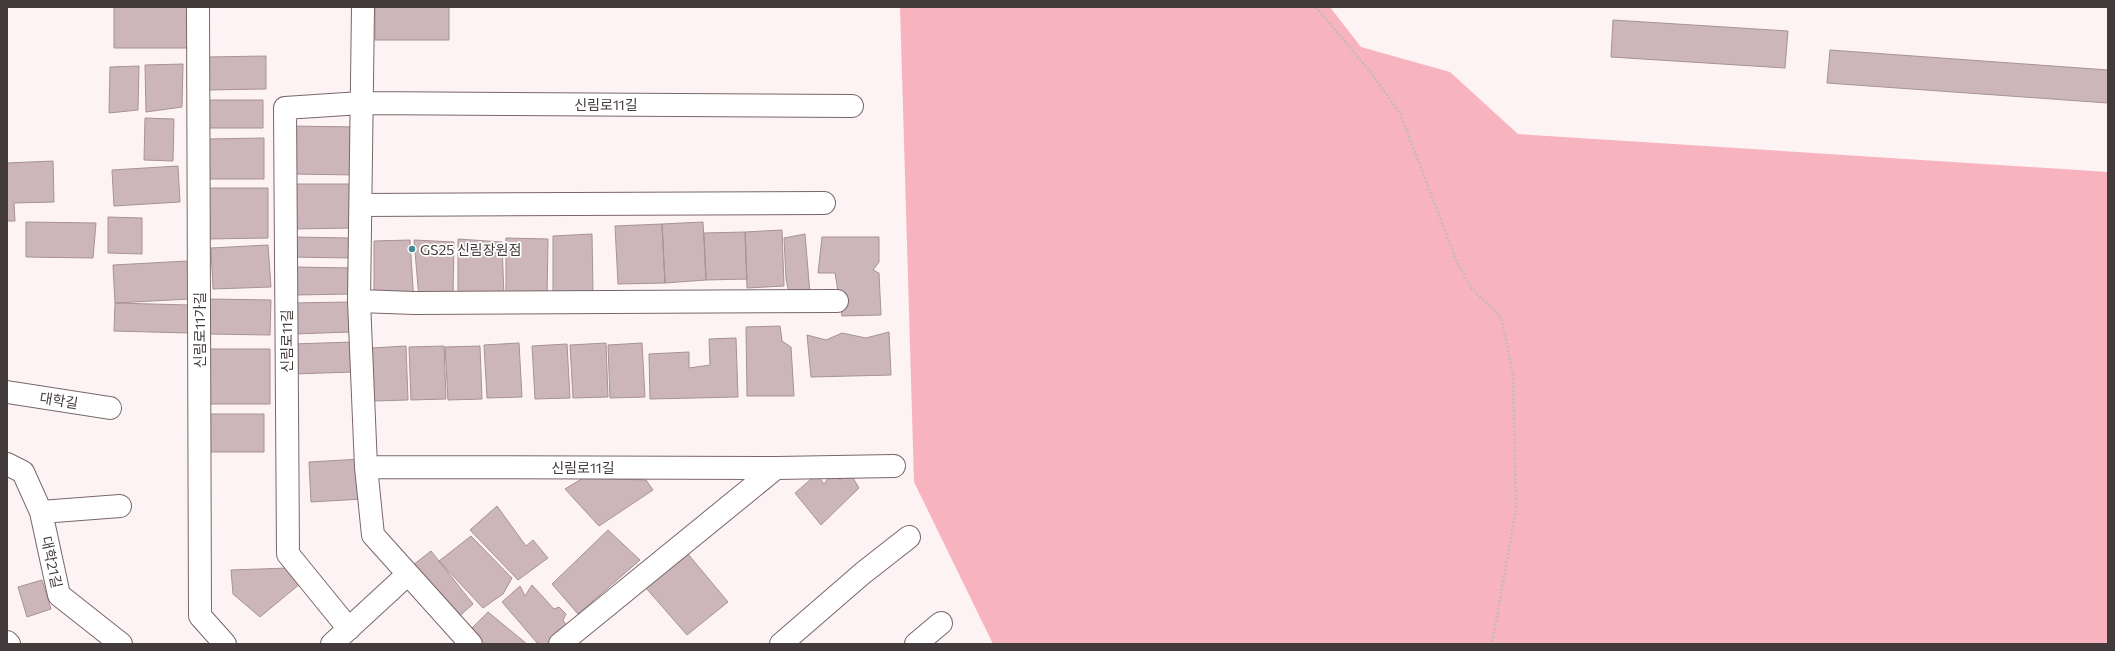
<svg xmlns="http://www.w3.org/2000/svg" width="2115" height="651" font-family="Commissioner,'Noto Sans KR',sans-serif">
<rect width="100%" height="100%" fill="#fdf3f5"/>
<path fill="#f8b4be" d="M 900,7 L 1330,7 L 1361,47 L 1450,72 L 1518,134 L 2108,172 L 2108,644 L 993,644 L 914,482 Z"/>
<path fill="#ccb6b9" stroke="#a79294" d="M 114,7 L 189,7 L 188,48 L 114,48 Z
M 375,7 L 449,7 L 449,40 L 375,40 Z
M 1613,20 L 1788,31 L 1785,68 L 1611,57 Z
M 1830,50 L 2108,70 L 2108,103 L 1827,83 Z
M 266,56 L 266,89 L 208,90 L 207,57 Z
M 183,64 L 182,107 L 146,112 L 145,65 Z
M 139,66 L 138,110 L 109,113 L 110,67 Z
M 207,100 L 263,100 L 263,128 L 207,128 Z
M 145,118 L 174,119 L 173,161 L 144,160 Z
M 291,126 L 356,127 L 356,175 L 291,174 Z
M 264,138 L 264,179 L 207,179 L 207,139 Z
M 53,161 L 54,202 L 14,203 L 15,221 L 7,221 L 7,163 Z
M 178,166 L 180,202 L 114,206 L 112,170 Z
M 292,184 L 352,184 L 353,228 L 292,229 Z
M 208,188 L 268,188 L 268,238 L 208,239 Z
M 108,217 L 142,218 L 142,254 L 108,253 Z
M 26,222 L 96,223 L 93,258 L 26,257 Z
M 703,222 L 706,280 L 665,283 L 662,224 Z
M 662,224 L 665,283 L 618,284 L 615,226 Z
M 782,230 L 784,286 L 747,288 L 745,232 Z
M 745,232 L 747,279 L 706,280 L 704,233 Z
M 592,234 L 593,294 L 553,293 L 553,236 Z
M 805,234 L 810,294 L 789,293 L 786,279 L 784,238 Z
M 293,237 L 351,238 L 351,258 L 293,257 Z
M 822,237 L 879,237 L 879,262 L 873,270 L 879,273 L 881,315 L 842,316 L 835,273 L 818,273 Z
M 506,238 L 548,239 L 547,300 L 506,296 Z
M 458,239 L 502,242 L 504,296 L 458,297 Z
M 410,240 L 414,303 L 374,299 L 374,241 Z
M 414,240 L 454,242 L 453,298 L 419,298 Z
M 268,245 L 271,287 L 213,289 L 211,248 Z
M 188,261 L 190,299 L 115,303 L 113,265 Z
M 296,267 L 352,268 L 351,294 L 296,295 Z
M 209,299 L 271,300 L 270,335 L 208,334 Z
M 350,302 L 351,332 L 294,334 L 293,303 Z
M 115,303 L 189,305 L 188,333 L 114,331 Z
M 780,326 L 782,341 L 791,347 L 794,396 L 747,396 L 746,327 Z
M 889,332 L 891,375 L 811,377 L 807,335 L 826,340 L 842,333 L 866,338 Z
M 736,338 L 738,397 L 650,399 L 649,354 L 689,352 L 689,368 L 710,365 L 709,339 Z
M 352,342 L 353,372 L 293,374 L 293,344 Z
M 519,343 L 522,397 L 487,398 L 484,345 Z
M 606,343 L 608,397 L 573,398 L 570,345 Z
M 642,343 L 645,397 L 610,398 L 608,345 Z
M 567,344 L 570,398 L 535,399 L 532,346 Z
M 406,346 L 408,400 L 373,401 L 371,348 Z
M 444,346 L 446,399 L 411,400 L 409,347 Z
M 480,346 L 482,399 L 448,400 L 445,347 Z
M 210,349 L 270,349 L 270,404 L 210,404 Z
M 208,414 L 264,414 L 264,452 L 208,452 Z
M 361,459 L 363,499 L 311,502 L 309,462 Z
M 832,473 L 840,480 L 850,473 L 859,488 L 821,525 L 795,493 L 817,474 L 824,484 Z
M 583,478 L 646,480 L 653,490 L 599,526 L 565,489 Z
M 497,506 L 526,546 L 533,540 L 548,558 L 518,580 L 470,530 Z
M 608,530 L 640,560 L 578,614 L 552,584 Z
M 471,536 L 512,578 L 503,594 L 483,608 L 439,561 Z
M 431,551 L 473,604 L 455,620 L 408,569 Z
M 688,554 L 728,602 L 687,635 L 646,588 Z
M 289,568 L 301,583 L 260,617 L 233,594 L 231,570 Z
M 42,580 L 51,609 L 27,617 L 18,587 Z
M 532,585 L 554,609 L 559,607 L 566,614 L 563,620 L 569,630 L 547,644 L 538,644 L 502,602 L 520,586 L 525,596 Z
M 488,612 L 527,644 L 476,644 L 466,634 Z"/>
<g fill="none" stroke-linecap="round" stroke-linejoin="round">
<defs>
<path id="minor" d="M 198,7 L 200,616 L 225,644
M 363,7 L 359,301 L 366,467 L 373,535 L 471,644
M 361,205 L 824,203
M 359,301 L 414,303 L 837,301
M 7,392 L 110,408
M 7,464 L 23,472 L 41,512 L 59,595 L 121,644
M 366,467 L 776,468 L 894,466
M 41,512 L 120,506
M 349,629 L 288,554 L 285,108 L 361,103 L 852,106
M 7,642 L 9,644
M 332,644 L 408,574
M 560,644 L 776,468
M 781,644 L 863,573 L 909,537
M 916,644 L 941,623"/>
</defs>
<use href="#minor" stroke="#7a6669" stroke-width="24"/>
<path stroke="#c3b9bb" stroke-width="2.5" stroke-dasharray="2 2" stroke-linecap="butt" d="M 1316,7 L 1372,74 L 1400,113 L 1457,262 L 1472,289 L 1501,317 L 1513,375 L 1516,509 L 1492,644"/>
<use href="#minor" stroke="#fff" stroke-width="22"/>
</g>
<circle fill="#478b99" stroke="#fff" stroke-width="1.5" cx="412" cy="249" r="4"/>
<g text-anchor="middle" dominant-baseline="central" stroke-width="3.5" stroke-linejoin="round" paint-order="stroke">
<g font-size="14" fill="#433a3b" stroke="#fff">
<text x="606" y="104">신림로11길</text>
<text transform="translate(199 330) rotate(-90)">신림로11가길</text>
<text transform="translate(286 341) rotate(-90)">신림로11길</text>
<text transform="translate(59 400) rotate(9)">대학길</text>
<text x="583" y="467">신림로11길</text>
<text transform="translate(52 562) rotate(78)">대학21길</text>
</g>
<g font-size="14" fill="#433a3b" stroke="#fff" text-anchor="start">
<text x="420" y="249">GS25 신림장원점</text>
</g>
</g>
<rect width="2115" height="651" fill="none" stroke="#433a3b" stroke-width="16"/>
</svg>
